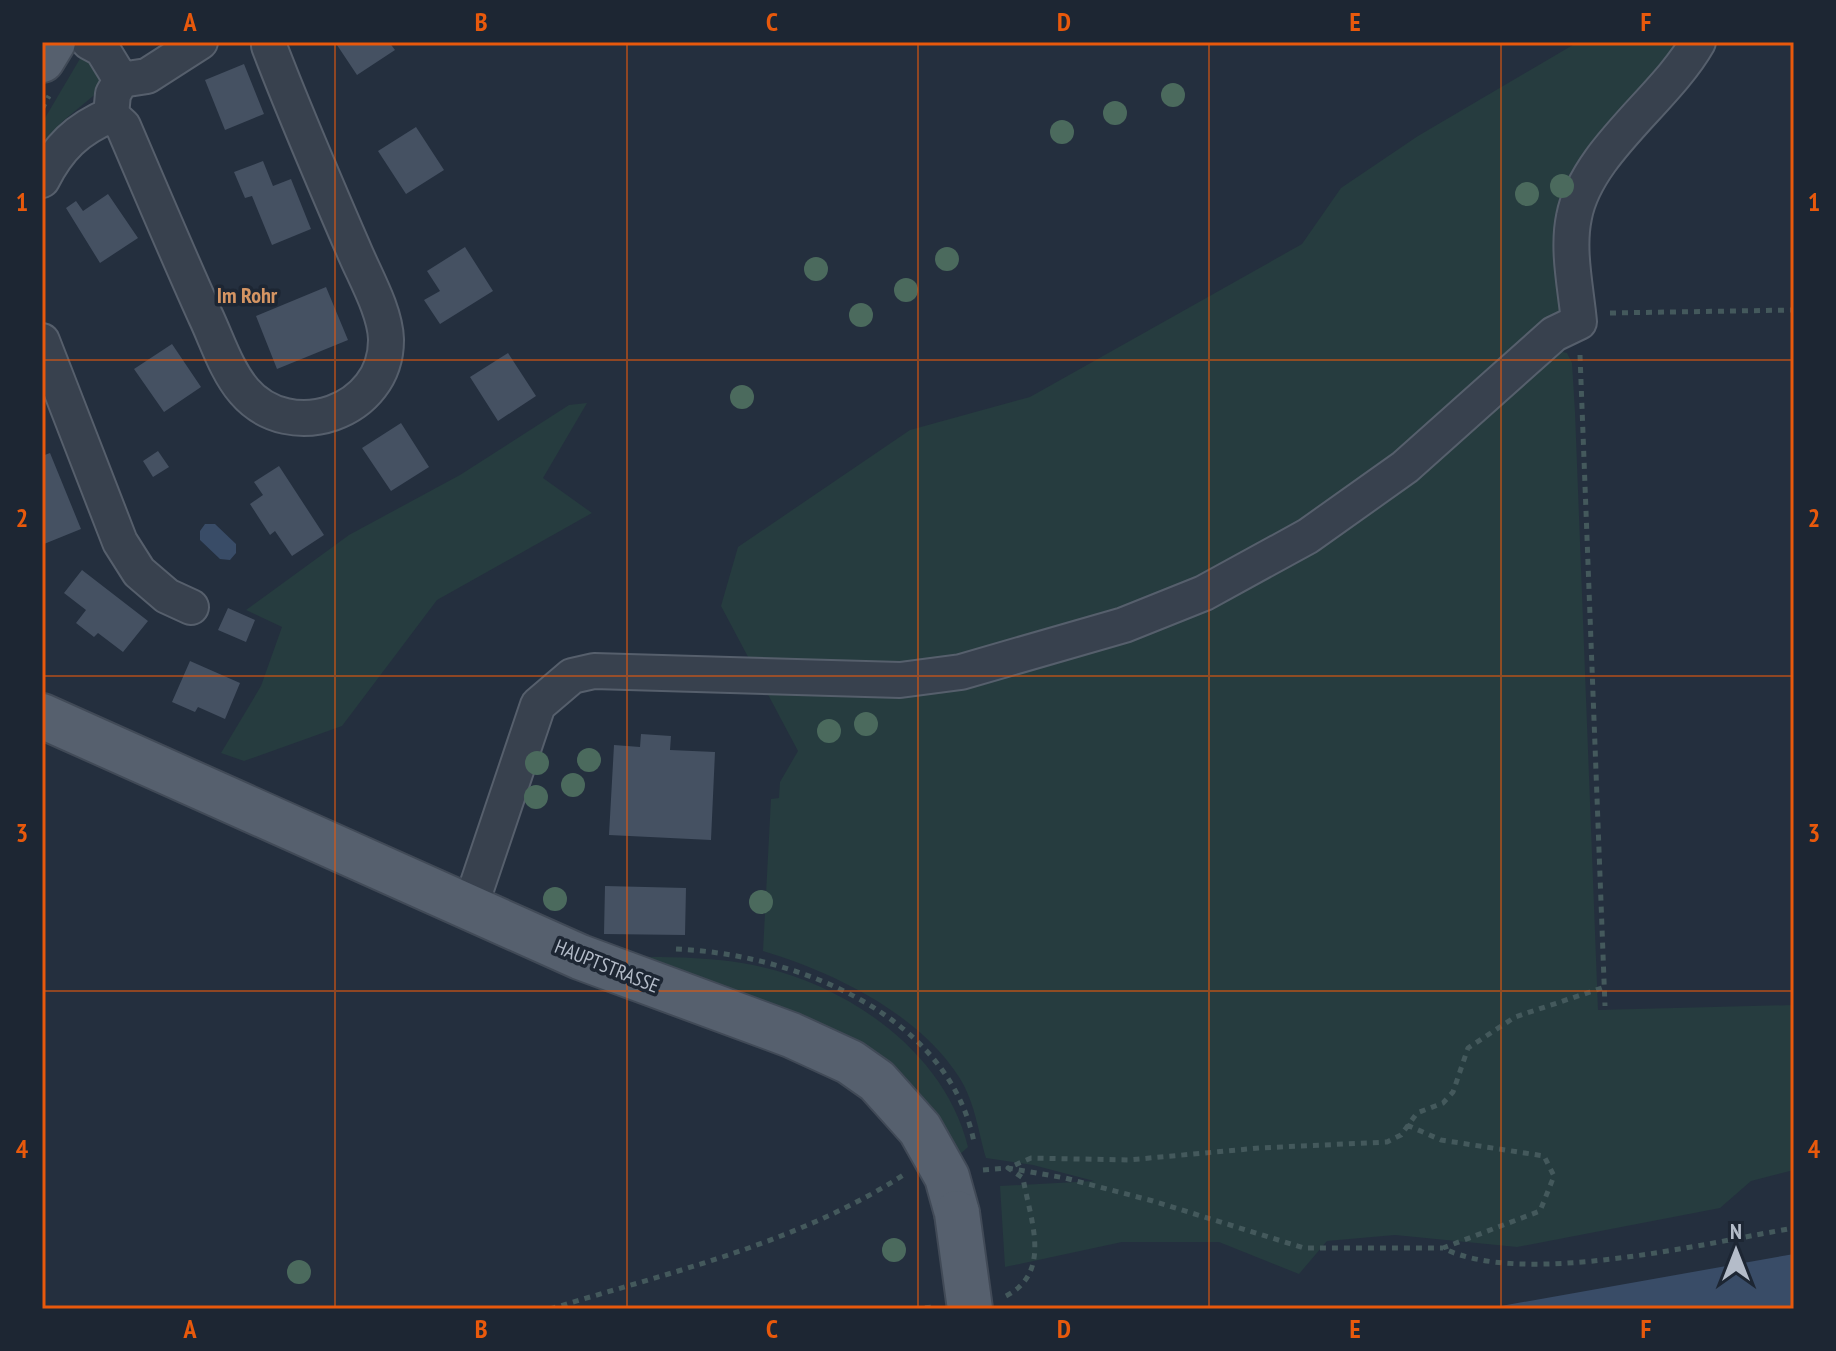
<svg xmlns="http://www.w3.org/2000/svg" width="1836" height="1351" font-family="'PT Sans Narrow',sans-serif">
<rect width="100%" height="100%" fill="#242f3e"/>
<path fill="#263c3f" d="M 1578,42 L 1688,42 L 1592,160 L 1562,311 L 1536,342 L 1220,594 L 1555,350 L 1567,353 L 1572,363 L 1575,412 L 1598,1010 L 1794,1005 L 1794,1170 L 1751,1181 L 1720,1208 L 1517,1247 L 1395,1235 L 1327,1241 L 1299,1274 L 1219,1242 L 1122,1242 L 1005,1267 L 1000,1186 L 1094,1181 L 1033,1165 L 986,1158 C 978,1131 975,1102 959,1077 C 918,1013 833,972 763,951 L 771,799 L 779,798 L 780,782 L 798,751 L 721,606 L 738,547 L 910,430 L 1030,397 L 1302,244 L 1341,188 L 1418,136 Z
M 81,57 C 97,63 103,76 98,92 L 63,121 L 43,144 L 42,123 Z
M 587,403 L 543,478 L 592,513 L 437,600 L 342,726 L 244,761 L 221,753 L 261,686 L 282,627 L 246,610 L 349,535 L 460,475 L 569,405 Z
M 649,957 C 680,957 712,958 742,963 C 840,979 944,1048 968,1147 L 958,1156 L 930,1106 L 899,1074 L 647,963 Z"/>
<path fill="#394c67" d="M 205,524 L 215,524 L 236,544 L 236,553 L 230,560 L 220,559 L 200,540 L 200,531 Z
M 1794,1254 L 1794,1309 L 1484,1309 Z"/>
<path fill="#455162" d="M 335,42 L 389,42 L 395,50 L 357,75 Z
M 244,64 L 264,114 L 225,130 L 205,80 Z
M 416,127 L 444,170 L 406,194 L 378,151 Z
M 263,161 L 273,186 L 291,179 L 311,229 L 272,245 L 252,196 L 245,198 L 234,172 Z
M 108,194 L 138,238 L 100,263 L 66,208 L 76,201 L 83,211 Z
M 465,247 L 493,291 L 440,324 L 424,300 L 440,291 L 427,271 Z
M 326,287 L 348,340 L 277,369 L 256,316 Z
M 172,344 L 201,387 L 164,412 L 134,369 Z
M 508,353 L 536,396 L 498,421 L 470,377 Z
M 401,423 L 429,467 L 391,491 L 362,448 Z
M 158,451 L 169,467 L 153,477 L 143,461 Z
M 50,453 L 81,529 L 44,544 L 42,456 Z
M 279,466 L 324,535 L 292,556 L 275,531 L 270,535 L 250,504 L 263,495 L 254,482 Z
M 82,570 L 148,621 L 123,652 L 98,633 L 94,637 L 76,623 L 86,610 L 64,593 Z
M 228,608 L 255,620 L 246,642 L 218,630 Z
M 190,661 L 240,683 L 225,719 L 198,707 L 195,712 L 172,702 Z
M 641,734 L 671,736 L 670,750 L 715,752 L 711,840 L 609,835 L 614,745 L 640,747 Z
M 605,886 L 686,888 L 685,935 L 604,934 Z"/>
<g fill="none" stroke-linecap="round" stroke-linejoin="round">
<defs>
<path id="minor" d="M 89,42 L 102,49 L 121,80 L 113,94 L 111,115 L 123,126 C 150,189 177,253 205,315 C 217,340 226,370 244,391 C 290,445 387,413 386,339 C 385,310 364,275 353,248 C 324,181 295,114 269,46
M 121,80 L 147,76 L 200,42
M 42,180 C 58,148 77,129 111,115
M 42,341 L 120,542 L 139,572 L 167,596 L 191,607
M 470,907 L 538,705 L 572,676 L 594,671 L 900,680 L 961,672 L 1124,625 L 1204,593 L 1308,536 L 1405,467 L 1554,334 L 1579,322 C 1576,289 1567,250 1574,217 C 1586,152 1665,100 1698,42"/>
<path id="major" d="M 42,60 L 53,42
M 42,716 L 580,957 L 791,1035 L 850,1062 L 877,1081 L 920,1129 L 947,1177 L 957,1213"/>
</defs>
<use href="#minor" stroke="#565f6c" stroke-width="38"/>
<use href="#major" stroke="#414a57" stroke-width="48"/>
<path stroke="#44595c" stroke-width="5" stroke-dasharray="6 6" stroke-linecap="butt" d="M 42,109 L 49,96
M 1610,313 L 1794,310
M 1580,355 L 1605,1006
M 676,949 C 793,954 948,1013 974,1142
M 1407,1125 L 1441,1140 L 1544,1156 L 1554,1176 L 1540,1211 L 1443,1248 C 1521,1288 1706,1243 1794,1228
M 983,1170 L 1008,1168 L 1065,1178 L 1153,1201 L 1304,1248 L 1443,1248
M 1006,1296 C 1053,1272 1030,1219 1023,1178 L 1008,1168 L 1031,1158 L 1128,1160 L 1259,1148 L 1387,1142 L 1401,1135 L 1417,1113 L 1443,1103 L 1453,1092 L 1468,1048 L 1515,1017 L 1605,987
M 550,1309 C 671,1272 798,1243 905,1174
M 913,1309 L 934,1307"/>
<use href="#minor" stroke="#38414e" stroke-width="34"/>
<use href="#major" stroke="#56606e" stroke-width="44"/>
<defs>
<path id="major-bridge" d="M 957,1213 L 970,1309"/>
</defs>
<use href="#major-bridge" stroke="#414a57" stroke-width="48" stroke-linecap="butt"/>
<use href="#major-bridge" stroke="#56606e" stroke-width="44"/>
</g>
<g fill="#4b6a5d">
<circle cx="1173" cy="95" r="12"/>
<circle cx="1115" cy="113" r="12"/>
<circle cx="1062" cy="132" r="12"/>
<circle cx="1562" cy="186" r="12"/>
<circle cx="1527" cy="194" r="12"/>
<circle cx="947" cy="259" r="12"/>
<circle cx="816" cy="269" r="12"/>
<circle cx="906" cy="290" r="12"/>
<circle cx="861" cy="315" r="12"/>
<circle cx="742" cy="397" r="12"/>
<circle cx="866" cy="724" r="12"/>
<circle cx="829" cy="731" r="12"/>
<circle cx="589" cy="760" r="12"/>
<circle cx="537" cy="763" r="12"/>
<circle cx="573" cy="785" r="12"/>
<circle cx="536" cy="797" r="12"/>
<circle cx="555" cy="899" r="12"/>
<circle cx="761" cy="902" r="12"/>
<circle cx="894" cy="1250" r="12"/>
<circle cx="299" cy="1272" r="12"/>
</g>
<path fill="none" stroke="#e8590c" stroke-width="2" stroke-opacity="0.55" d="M 335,42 L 335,1309M 627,42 L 627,1309M 918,42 L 918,1309M 1209,42 L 1209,1309M 1501,42 L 1501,1309M 42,360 L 1794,360M 42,676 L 1794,676M 42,991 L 1794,991"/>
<g text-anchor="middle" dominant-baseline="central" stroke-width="7" stroke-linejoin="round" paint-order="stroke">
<g font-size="20" fill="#b4bcc9" stroke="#1d2633">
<text transform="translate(607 966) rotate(22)">HAUPTSTRASSE</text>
</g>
<g font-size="22" font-weight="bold" fill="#d59563" stroke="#1d2633">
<text x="247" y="295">Im Rohr</text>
</g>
</g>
<rect width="1836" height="1351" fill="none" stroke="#1d2633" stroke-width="88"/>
<g transform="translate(1736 1251)" stroke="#1d2633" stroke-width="6" paint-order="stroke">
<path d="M0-6L14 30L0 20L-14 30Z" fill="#b4bcc9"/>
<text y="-12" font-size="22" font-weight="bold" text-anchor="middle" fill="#b4bcc9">N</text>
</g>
<rect x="44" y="44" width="1748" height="1263" fill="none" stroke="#e8590c" stroke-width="3"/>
<g font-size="26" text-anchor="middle" font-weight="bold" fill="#e8590c">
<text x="190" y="31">A</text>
<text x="481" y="31">B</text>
<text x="772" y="31">C</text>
<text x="1064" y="31">D</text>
<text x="1355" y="31">E</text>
<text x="1646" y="31">F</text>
<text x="22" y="211">1</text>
<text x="1814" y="211">1</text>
<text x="22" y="527">2</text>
<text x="1814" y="527">2</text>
<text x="22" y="842">3</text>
<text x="1814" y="842">3</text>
<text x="22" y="1158">4</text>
<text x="1814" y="1158">4</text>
<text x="190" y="1338">A</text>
<text x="481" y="1338">B</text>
<text x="772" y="1338">C</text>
<text x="1064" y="1338">D</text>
<text x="1355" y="1338">E</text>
<text x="1646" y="1338">F</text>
</g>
</svg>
